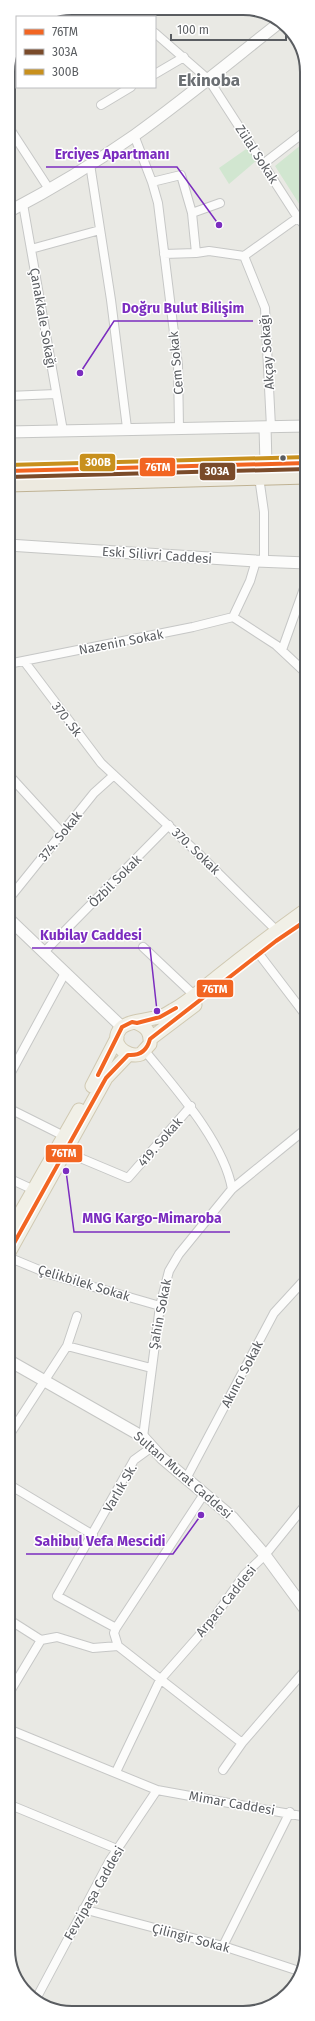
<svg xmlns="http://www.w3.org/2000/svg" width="315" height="2021" font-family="'Fira Sans',sans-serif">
<rect width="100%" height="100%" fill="#e9e9e4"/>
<path fill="#d1e6d0" d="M 307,140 L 307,207 L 303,210 L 275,166 Z
M 249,147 L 256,161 L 229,184 L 219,168 Z"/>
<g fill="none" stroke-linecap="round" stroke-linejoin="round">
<defs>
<path id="street" d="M 123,9 L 135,17
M 147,17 L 153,9
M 155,33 L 209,80 L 298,218 L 307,228
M 155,74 L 184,57
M 101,105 L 131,87
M 8,126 L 49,189
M 134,135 L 152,182 L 158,203 L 178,365 L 179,428
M 90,164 L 111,300 L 127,428
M 263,164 L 307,130
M 152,182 L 181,175 L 192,213
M 220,203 L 192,213 L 196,253 L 209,251 L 244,256
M 23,204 L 63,431
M 31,249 L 100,230
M 164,254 L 196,253
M 244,256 L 265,308 L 271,427
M 244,256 L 307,211
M 8,396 L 56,394
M 259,477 L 264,512 L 264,562
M 233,617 L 276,645 L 307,674
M 233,617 L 250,581 L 256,561
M 282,650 L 307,580
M 24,661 L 101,763 L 201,856 L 276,930
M 8,664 L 193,627 L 233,617
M 8,774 L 62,833
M 8,900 L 94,793 L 114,775
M 143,947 L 194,995
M 43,953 L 169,825
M 259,954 L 307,1017
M 145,1051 C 175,1088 224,1142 232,1189
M 8,1078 L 65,973
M 8,1108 L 64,1136
M 66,1152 L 128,1178 L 191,1106
M 8,1178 L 34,1190
M 8,1257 L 49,1274 L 160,1306
M 67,1346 L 77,1316
M 8,1437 L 67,1346 L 151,1368
M 143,1437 L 160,1306 L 169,1271 L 179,1254 L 232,1189 L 307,1128
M 187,1477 L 274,1313 L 307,1277
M 8,1484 L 93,1535
M 204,1494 L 116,1628 L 114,1633 L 118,1646 L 242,1743
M 8,1619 L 41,1640 L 57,1637 L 93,1648 L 118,1646
M 116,1628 L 57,1596 L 134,1460 L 152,1447
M 8,1695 L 41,1640
M 8,1729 L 157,1790 L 307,1817
M 223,1770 L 242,1743 L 307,1668
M 116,1772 L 160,1680 L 211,1622 L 244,1575 L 265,1555 L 307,1503
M 8,1804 L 117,1849
M 83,1909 L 223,1946 L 299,1971
M 223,1946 L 290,1812
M 36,1999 L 110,1860 L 157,1790"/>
<path id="secondary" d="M 8,212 C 52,189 95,163 135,135 C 185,99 232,60 279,23
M 265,427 L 266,464
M 8,432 L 307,426
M 8,545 L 256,561 L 307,563
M 8,918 L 122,1027
M 8,1360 L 143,1437 L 162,1458 L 233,1518 L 265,1555 L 307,1612"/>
<path id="primary" d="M 137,1023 C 147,1027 151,1033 150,1044 L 141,1054 C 126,1059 108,1042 121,1028 C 128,1021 148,1020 159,1017 C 164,1016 168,1013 173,1010 C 188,1002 202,989 217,977 C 246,954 276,931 307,909
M 150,1039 L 195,1005
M 92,1086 L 117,1038
M 8,1235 L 79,1110
M 8,1254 L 106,1078 L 128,1055"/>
<path id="highway" d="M 8,471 L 307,463
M 8,484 L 307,476"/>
</defs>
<use href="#street" stroke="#c6c7c6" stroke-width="10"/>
<use href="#secondary" stroke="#c5c6c4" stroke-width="13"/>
<use href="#primary" stroke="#d0c9b2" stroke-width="15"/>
<use href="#highway" stroke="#bfb293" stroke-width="17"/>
<use href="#street" stroke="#fcfcfb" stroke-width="8"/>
<use href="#secondary" stroke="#fcfcfb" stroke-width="11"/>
<use href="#primary" stroke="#f1f0e7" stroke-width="13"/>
<use href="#highway" stroke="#edeae0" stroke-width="15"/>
<defs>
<path id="bus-1" d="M 8,471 L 307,463
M 98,1075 L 122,1027 L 132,1022 L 137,1023 L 160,1017 L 176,1008
M 8,1254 L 106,1078 L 128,1055 C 140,1056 147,1051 150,1039 L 276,941 L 307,920"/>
<path id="bus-2" d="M 8,477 L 307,469"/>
<path id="bus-3" d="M 8,465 L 307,457"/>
</defs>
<use href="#bus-1" stroke="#fff" stroke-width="7"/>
<use href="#bus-2" stroke="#fff" stroke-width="7"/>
<use href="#bus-3" stroke="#fff" stroke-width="7"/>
<use href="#bus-1" stroke="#f26522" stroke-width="4"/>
<use href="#bus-2" stroke="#7a4b2a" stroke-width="4"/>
<use href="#bus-3" stroke="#c8901d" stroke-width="4"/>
</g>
<circle fill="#5a5d61" stroke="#fff" stroke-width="1.5" cx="283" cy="458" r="3.5"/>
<g text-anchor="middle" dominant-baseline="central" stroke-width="3" stroke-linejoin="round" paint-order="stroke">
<g font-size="13" fill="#5a5d61" stroke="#fff">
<text transform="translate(257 154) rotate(57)">Zülal Sokak</text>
<text transform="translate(43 318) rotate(80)">Çanakkale Sokağı</text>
<text transform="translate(267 352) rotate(-94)">Akçay Sokağı</text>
<text transform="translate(176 363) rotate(-95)">Cem Sokak</text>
<text transform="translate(157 555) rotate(4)">Eski Silivri Caddesi</text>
<text transform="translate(121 642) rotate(-11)">Nazenin Sokak</text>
<text transform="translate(67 719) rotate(52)">370 .Sk</text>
<text transform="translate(60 836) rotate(-51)">374. Sokak</text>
<text transform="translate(196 851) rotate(44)">370. Sokak</text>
<text transform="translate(115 881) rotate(-45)">Özbil Sokak</text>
<text transform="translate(160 1142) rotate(-49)">419. Sokak</text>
<text transform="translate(84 1283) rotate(17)">Çelikbilek Sokak</text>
<text transform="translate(160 1314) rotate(-79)">Şahin Sokak</text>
<text transform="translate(242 1374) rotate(-62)">Akıncı Sokak</text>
<text transform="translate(183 1475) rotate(41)">Sultan Murat Caddesi</text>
<text transform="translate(120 1488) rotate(-60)">Varlık Sk.</text>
<text transform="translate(226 1601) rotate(-51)">Arpacı Caddesi</text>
<text transform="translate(232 1803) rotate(10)">Mimar Caddesi</text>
<text transform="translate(94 1893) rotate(-60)">Fevzipaşa Caddesi</text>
<text transform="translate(191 1938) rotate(15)">Çilingir Sokak</text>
</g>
<g font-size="17" font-weight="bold" fill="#6b6f73" stroke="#fff">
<text x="209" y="80">Ekinoba</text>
</g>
</g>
<path d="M0 0H315V2021H0ZM72 15H243A57 57 0 0 1 300 72V1949A57 57 0 0 1 243 2006H72A57 57 0 0 1 15 1949V72A57 57 0 0 1 72 15Z" fill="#fff" fill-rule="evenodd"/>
<path fill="none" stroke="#5a5d61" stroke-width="2" d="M72 15H243A57 57 0 0 1 300 72V1949A57 57 0 0 1 243 2006H72A57 57 0 0 1 15 1949V72A57 57 0 0 1 72 15Z"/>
<path fill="none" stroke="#7b2cbf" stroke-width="1.5" d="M219 225L177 167H46M80 373L114 321H253M157 1011L150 948H32M66 1171L74 1232H230M201 1515L173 1554H26"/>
<g fill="#7b2cbf" stroke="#fff" stroke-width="1.5">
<circle cx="219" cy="225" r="4"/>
<circle cx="80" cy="373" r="4"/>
<circle cx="157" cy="1011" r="4"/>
<circle cx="66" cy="1171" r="4"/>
<circle cx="201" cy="1515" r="4"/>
</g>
<g font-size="14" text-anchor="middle" font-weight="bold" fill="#7b2cbf" stroke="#fff" stroke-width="3" stroke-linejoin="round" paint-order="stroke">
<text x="112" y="159">Erciyes Apartmanı</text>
<text x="183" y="313">Doğru Bulut Bilişim</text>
<text x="91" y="940">Kubilay Caddesi</text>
<text x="152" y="1223">MNG Kargo-Mimaroba</text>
<text x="100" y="1546">Sahibul Vefa Mescidi</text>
</g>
<g stroke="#fff" stroke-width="1.5">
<rect x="79" y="453" width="37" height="19" rx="4" fill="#c8901d"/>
<rect x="139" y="457" width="37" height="20" rx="4" fill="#f26522"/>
<rect x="199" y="462" width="37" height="19" rx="4" fill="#7a4b2a"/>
<rect x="196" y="979" width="38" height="19" rx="4" fill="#f26522"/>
<rect x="45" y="1144" width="38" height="19" rx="4" fill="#f26522"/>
</g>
<g font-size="11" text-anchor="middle" font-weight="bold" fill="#fff">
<text x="98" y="466">300B</text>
<text x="158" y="471">76TM</text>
<text x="217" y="475">303A</text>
<text x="215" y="993">76TM</text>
<text x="64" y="1157">76TM</text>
</g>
<rect x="16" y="16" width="140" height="72" fill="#ffffff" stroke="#bdbec0"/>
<rect x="24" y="29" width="20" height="6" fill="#f26522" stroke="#bdbec0"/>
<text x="52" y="36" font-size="12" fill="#5a5d61">76TM</text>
<rect x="24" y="49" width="20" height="6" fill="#7a4b2a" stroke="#bdbec0"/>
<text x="52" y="56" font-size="12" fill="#5a5d61">303A</text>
<rect x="24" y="69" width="20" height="6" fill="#c8901d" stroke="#bdbec0"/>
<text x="52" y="76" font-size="12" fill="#5a5d61">300B</text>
<path d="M171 34v6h115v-6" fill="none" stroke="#5a5d61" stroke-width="2"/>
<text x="177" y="34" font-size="12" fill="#5a5d61" stroke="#ffffff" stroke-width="3" paint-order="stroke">100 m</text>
</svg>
